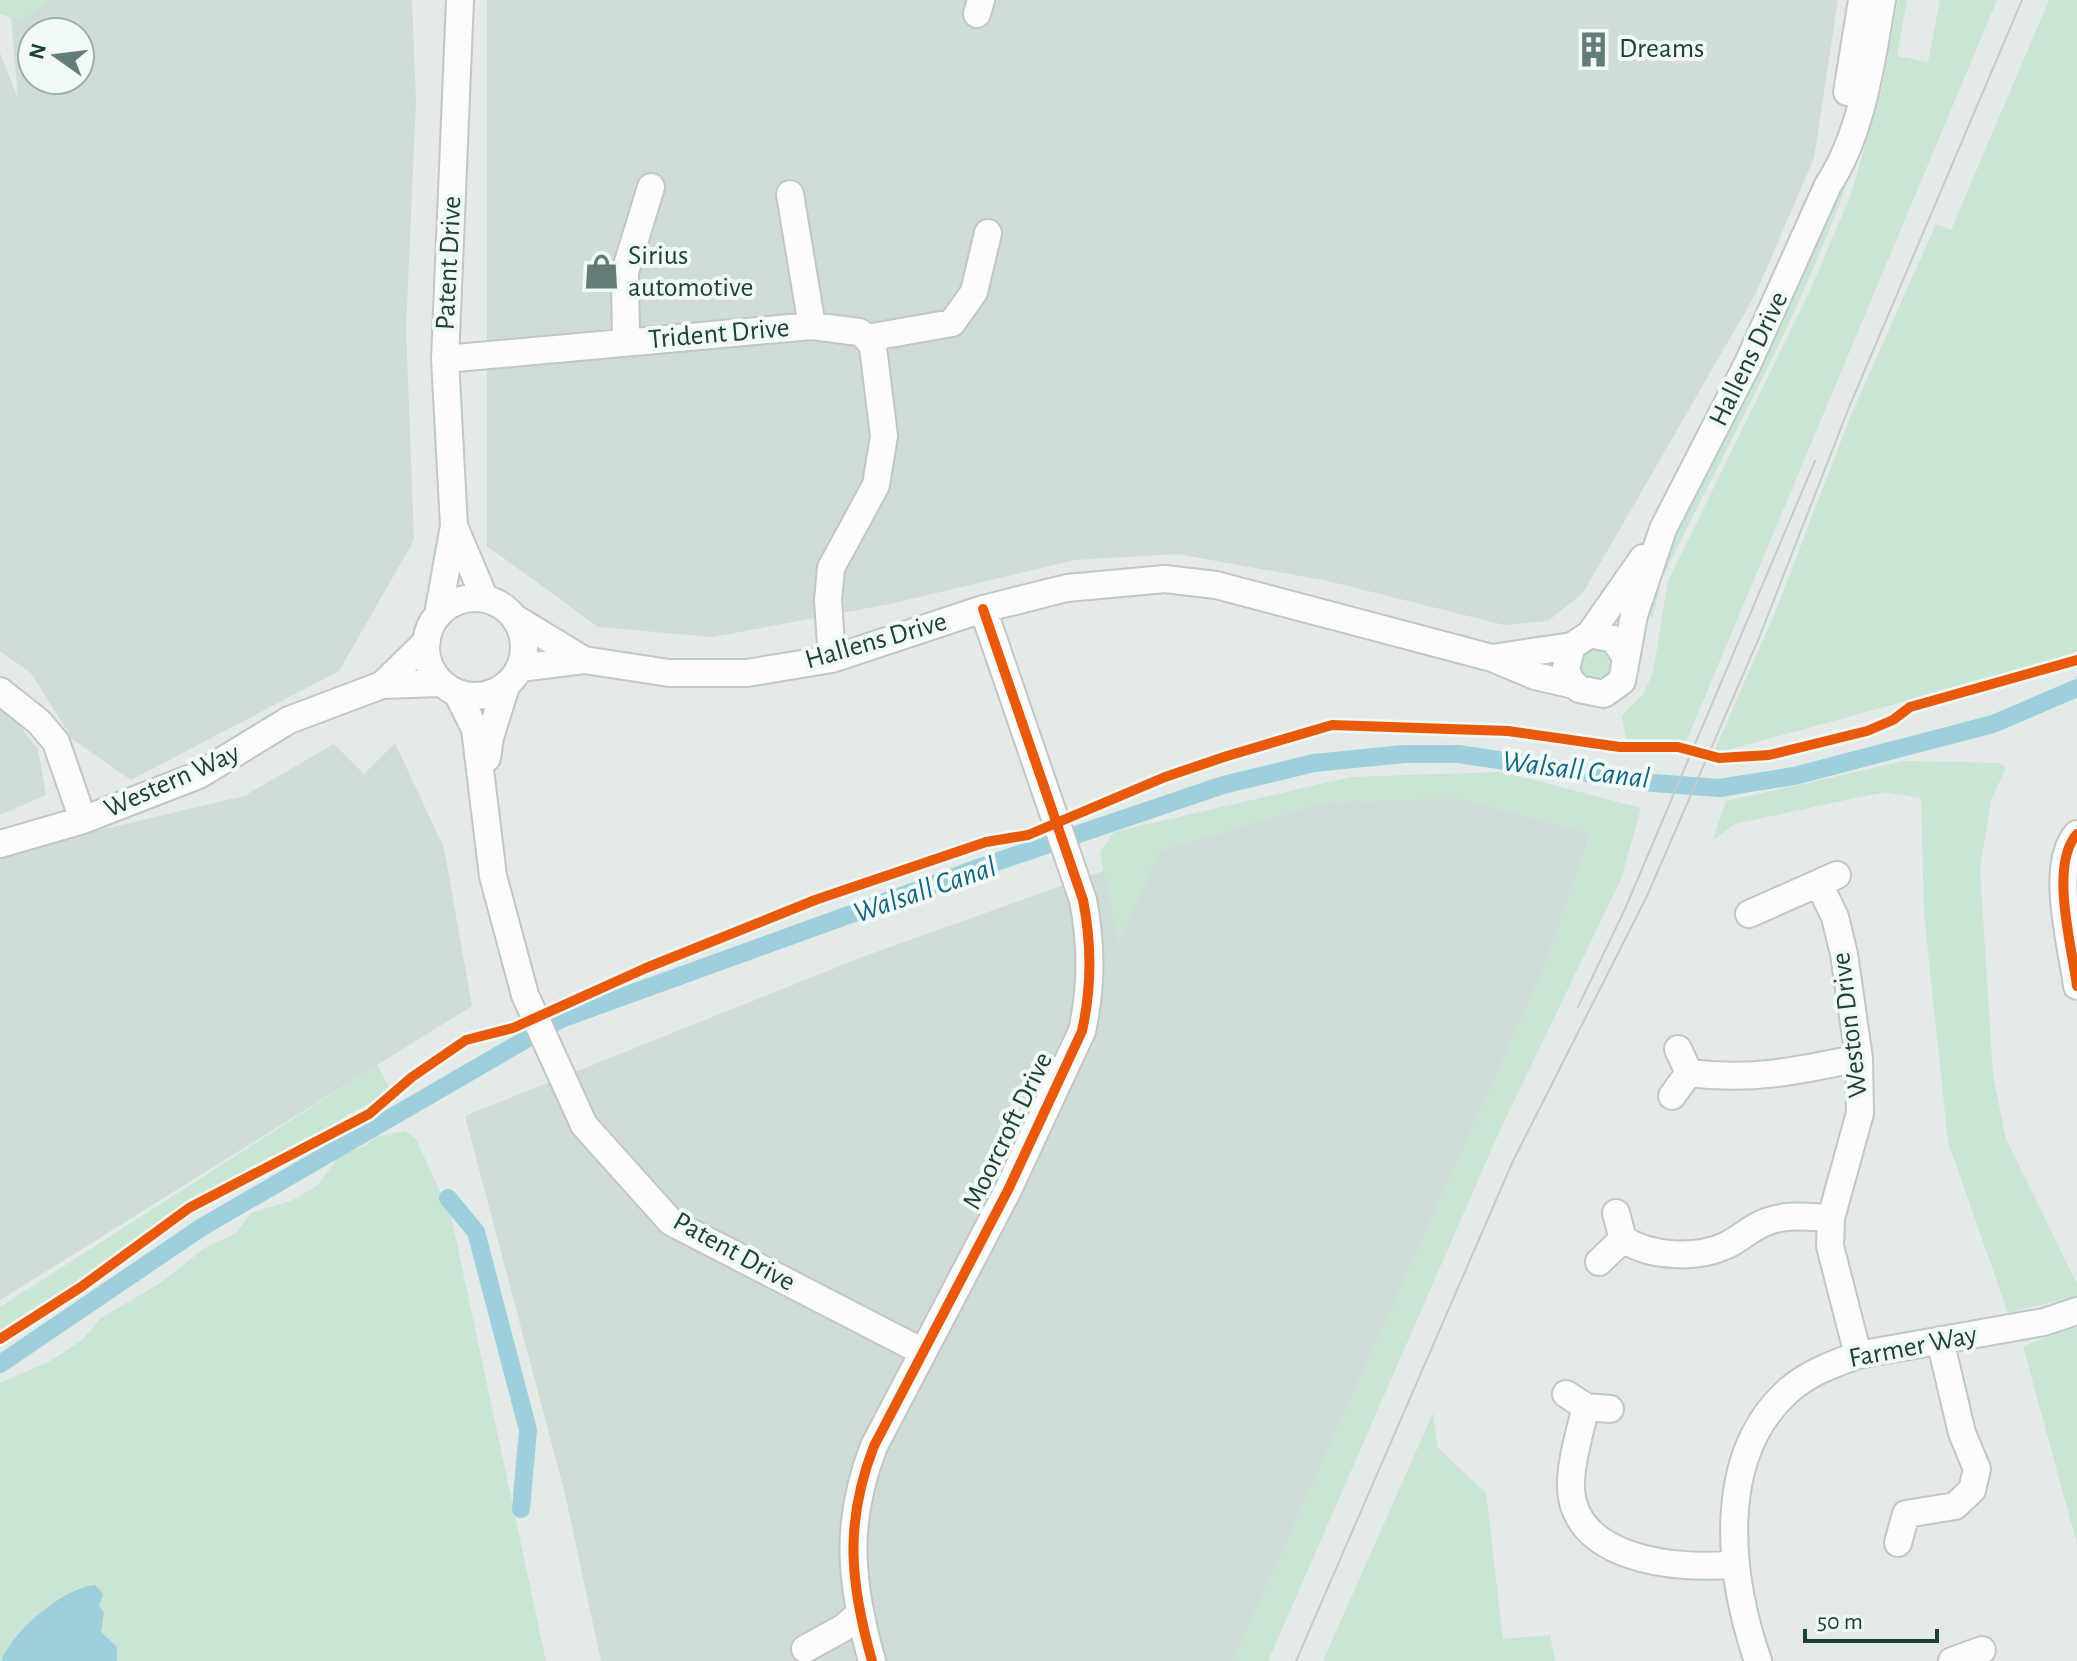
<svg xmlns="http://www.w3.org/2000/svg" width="2077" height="1661" font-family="'Alegreya Sans',sans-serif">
<rect width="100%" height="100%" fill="#e3eae7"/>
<path fill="#d0dcd8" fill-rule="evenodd" d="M 35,0 L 412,0 L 416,102 L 406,328 L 414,540 L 339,671 L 131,780 L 72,739 L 31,673 L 0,651 L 0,53 L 18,98 L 11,17 ZM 32,32 L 80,32 L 80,80 L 32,80 Z
M 487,0 L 1838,0 L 1814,158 L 1755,295 L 1583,593 L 1548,621 L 1504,625 L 1328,581 L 1178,554 L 1075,560 L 890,604 L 713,637 L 598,627 L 487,546 Z
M 0,701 L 38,749 L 46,795 L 0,815 Z
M 395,743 L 444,848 L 472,1006 L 0,1300 L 0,858 L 36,845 L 244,796 L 334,744 L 364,774 Z
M 1458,798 L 1590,833 L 1545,966 L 1233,1661 L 601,1661 L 565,1494 L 465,1116 L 865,956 L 1162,850 L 1325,802 Z"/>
<path fill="#cae5d4" d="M 0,0 L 49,0 L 22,22 L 0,14 Z
M 1898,0 L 1907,0 L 1897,56 L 1928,62 L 1940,0 L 1997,0 L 1685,744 L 1631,742 L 1626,738 L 1622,716 L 1643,694 L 1653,673 L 1668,581 L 1809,293 L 1850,197 L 1882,88 Z
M 2049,0 L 2077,0 L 2077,654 L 1713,754 L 1776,610 L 1851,415 L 1936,224 L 1951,230 Z
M 1858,151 C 1809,301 1730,439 1661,580 L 1653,617 L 1642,614 L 1668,547 L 1777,330 L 1811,257 L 1844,172 Z
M1580 664a16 16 0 1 1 32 0a16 16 0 1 1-32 0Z
M 1905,761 L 1999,763 L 2006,768 L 1991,800 L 1980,869 L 1993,1075 L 2006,1139 L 2077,1284 L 2077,1296 L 2008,1313 L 1948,1142 L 1924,914 L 1921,798 L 1886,792 L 1850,799 L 1735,824 L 1712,841 L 1726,801 Z
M 1503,772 L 1641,808 L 1621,879 L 1500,1130 L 1268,1661 L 1233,1661 L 1545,966 L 1590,833 L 1458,798 L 1325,802 L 1162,850 L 1118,943 L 1100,852 L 1114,832 L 1350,777 Z
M 377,1065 L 392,1093 L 347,1115 L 291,1156 L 189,1208 L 81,1287 L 0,1339 L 0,1307 Z
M 405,1131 L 416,1139 L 451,1216 L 546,1661 L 0,1661 L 0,1383 L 52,1360 L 83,1339 L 101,1318 L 159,1284 L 205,1248 L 236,1233 L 251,1213 L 291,1201 L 317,1186 L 341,1153 L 366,1146 L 375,1137 Z
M 2077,1327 L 2077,1544 L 2023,1346 Z
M 1433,1413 L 1438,1448 L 1486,1493 L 1503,1639 L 1550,1635 L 1555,1661 L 1323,1661 Z"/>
<path fill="#9ecfdd" d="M 95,1585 L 103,1594 L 99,1606 L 104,1612 L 101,1632 L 117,1647 L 117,1661 L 1,1661 C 13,1631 63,1588 95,1585 Z"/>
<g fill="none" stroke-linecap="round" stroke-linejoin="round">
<path stroke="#9ecfdd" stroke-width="18" d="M 448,1198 L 476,1232 L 528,1430 L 521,1509
M 0,1364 L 202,1227 L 561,1019 L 981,867 L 1223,785 L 1314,763 L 1404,754 L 1458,754 L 1654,783 L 1719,788 L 1794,776 L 1993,724 L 2077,688"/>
<defs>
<path id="minor" d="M 977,14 L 981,0
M 1847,92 L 1862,0
M 790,194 L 812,326
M 626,341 L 625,272 L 651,187
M 445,359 L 812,326 L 859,332 L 867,338
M 454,526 L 445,359 L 460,0
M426 647a49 49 0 1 1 98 0a49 49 0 1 1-98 0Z
M 438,614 L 454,526 L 485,599
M 515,618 L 584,660 L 520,668
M 1590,634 L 1643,558
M 427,641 L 382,685 L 440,683
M 1572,646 L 1492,658 L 1535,676 L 1574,685
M 1626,658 L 1614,639 L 1590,634 L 1572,646 L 1566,668 L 1570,680 L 1579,689 L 1604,694 L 1622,681 L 1634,615 L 1663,529 L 1748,363 L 1828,185 C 1862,134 1872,60 1882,0
M 832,659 L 828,600 L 831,568 L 876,485 L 884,436 L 873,347 L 867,338 L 952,323 L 974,292 L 988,233
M 584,660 L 669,673 L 747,673 L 832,659 L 983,609 L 1067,588 L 1165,579 L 1216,585 L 1492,658
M 0,691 L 39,722 L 56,742 L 83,820
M 457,693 L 475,729 L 493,876 L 525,995 L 584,1125 L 671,1222 L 923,1352
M 487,758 L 490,737 L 506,686
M 2077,834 C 2049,865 2072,947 2077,986
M 0,844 L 83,820 L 199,775 L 289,720 L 382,685
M 1819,884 L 1835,917 L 1844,954 L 1859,1058 L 1860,1113 L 1831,1218 L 1830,1246 L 1858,1355
M 1749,914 L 1837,875
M 1678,1049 L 1689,1073
M 1672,1096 L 1689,1073 C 1751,1081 1798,1071 1859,1058
M 1616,1213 L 1623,1239 C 1650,1257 1696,1259 1725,1246 C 1741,1239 1752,1226 1769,1221 C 1789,1214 1809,1217 1831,1218
M 1599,1262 L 1623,1239
M 1566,1394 L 1586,1407 C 1580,1431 1572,1457 1571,1481 C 1567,1560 1678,1571 1736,1564
M 1586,1407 L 1610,1409
M 1898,1543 L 1906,1514 L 1955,1506 L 1972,1490 L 1977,1469 L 1962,1433 L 1940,1340
M 805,1649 L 843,1628 L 859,1614
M 872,1661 C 850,1583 844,1523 874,1446 L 1008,1190 L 1082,1031 C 1092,986 1092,945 1083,900 L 983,609
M 1758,1661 C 1729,1577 1714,1458 1788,1391 C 1808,1373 1833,1364 1858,1355 L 2044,1322 L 2077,1311
M 1952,1661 L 1982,1650"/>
</defs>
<use href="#minor" stroke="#c0c7c4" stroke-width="30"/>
<use href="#minor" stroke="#fbfcfb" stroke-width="26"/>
<path stroke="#c6cbca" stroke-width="2" d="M 1578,1007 L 1625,909 L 1815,461
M 1296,1661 L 1513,1161 L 1647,896 L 1759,638 L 1850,405 L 2022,0"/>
<defs>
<path id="cycleway" d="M 2077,834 C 2049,865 2072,947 2077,986
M 0,1339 L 81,1287 L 189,1208 L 369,1114 L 412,1077 L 466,1040 L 513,1028 L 646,968 L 815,900 L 986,842 L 1028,835 L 1165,777 L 1227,756 L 1332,725 L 1508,731 L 1620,747 L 1678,747 L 1719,758 L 1769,755 L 1867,731 L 1893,720 L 1910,707 L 2077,660
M 872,1661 C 850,1583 844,1523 874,1446 L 1008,1190 L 1082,1031 C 1092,986 1092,945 1083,900 L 983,609"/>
</defs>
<use href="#cycleway" stroke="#f1f9f6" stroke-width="15"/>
<use href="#cycleway" stroke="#e8590c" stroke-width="10"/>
</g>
<defs>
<symbol id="building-bare" viewBox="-9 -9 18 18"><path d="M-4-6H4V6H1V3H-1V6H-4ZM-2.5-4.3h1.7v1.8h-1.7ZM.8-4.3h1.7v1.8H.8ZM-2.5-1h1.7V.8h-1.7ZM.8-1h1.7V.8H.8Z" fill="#647c77" stroke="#f1f9f6" stroke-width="2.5" paint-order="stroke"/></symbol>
<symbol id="shop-bare" viewBox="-9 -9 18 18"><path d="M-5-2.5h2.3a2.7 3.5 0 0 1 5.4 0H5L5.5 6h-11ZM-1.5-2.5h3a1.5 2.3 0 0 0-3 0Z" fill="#647c77" stroke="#f1f9f6" stroke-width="2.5" paint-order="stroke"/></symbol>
</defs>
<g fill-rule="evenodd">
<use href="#building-bare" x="1568" y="24" width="51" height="51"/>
<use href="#shop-bare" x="576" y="246" width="51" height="51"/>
</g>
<g text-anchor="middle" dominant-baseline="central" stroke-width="8" stroke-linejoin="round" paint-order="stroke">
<g font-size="28" fill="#1f403a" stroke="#f1f9f6" text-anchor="start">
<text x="1619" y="49">Dreams</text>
<text x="628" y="256">Sirius<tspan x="628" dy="32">automotive</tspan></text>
</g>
<g font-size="28" fill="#1f403a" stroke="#f1f9f6">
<text transform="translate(449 263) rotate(-87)">Patent Drive</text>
<text transform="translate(719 334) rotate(-5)">Trident Drive</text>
<text transform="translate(1749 359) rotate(-64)">Hallens Drive</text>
<text transform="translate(876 641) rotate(-16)">Hallens Drive</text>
<text transform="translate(172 781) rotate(-24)">Western Way</text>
<text transform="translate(1850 1025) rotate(-97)">Weston Drive</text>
<text transform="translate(1008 1131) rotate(-64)">Moorcroft Drive</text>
<text transform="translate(734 1252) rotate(29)">Patent Drive</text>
<text transform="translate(1913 1347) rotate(-11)">Farmer Way</text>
</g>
<g font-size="30" font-style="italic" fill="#116683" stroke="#f1f9f6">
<text transform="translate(1576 770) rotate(7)">Walsall Canal</text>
<text transform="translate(925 890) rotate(-19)">Walsall Canal</text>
</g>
</g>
<g transform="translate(56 56) rotate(284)"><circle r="38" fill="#f1f9f6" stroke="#9dafab" stroke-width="2"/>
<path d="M0-6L14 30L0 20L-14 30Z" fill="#647c77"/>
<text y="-12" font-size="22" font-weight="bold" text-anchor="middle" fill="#1f403a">N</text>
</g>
<path d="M1805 1629v12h132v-12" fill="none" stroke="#1f403a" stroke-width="4"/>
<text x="1817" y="1629" font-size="24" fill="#1f403a" stroke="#f1f9f6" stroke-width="6" paint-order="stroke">50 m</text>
</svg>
